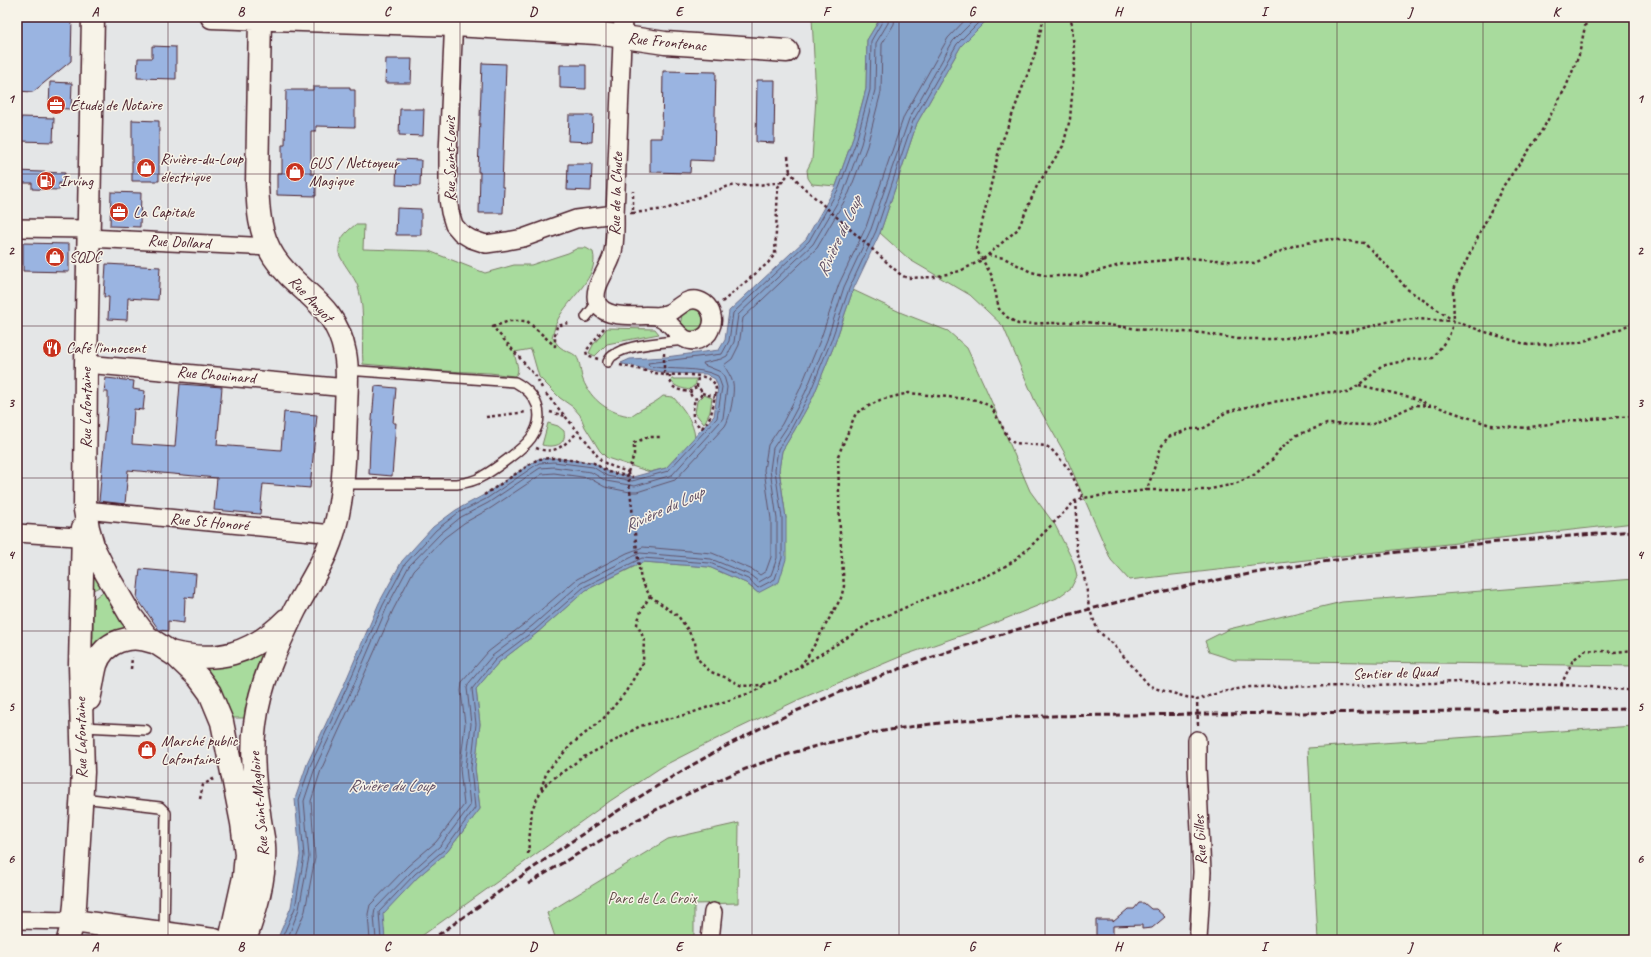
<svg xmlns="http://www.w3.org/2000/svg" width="1651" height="957" font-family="Caveat,sans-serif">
<rect width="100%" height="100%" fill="#e4e6e7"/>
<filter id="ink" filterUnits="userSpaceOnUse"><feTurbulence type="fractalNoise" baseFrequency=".025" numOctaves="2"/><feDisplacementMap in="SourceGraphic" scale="8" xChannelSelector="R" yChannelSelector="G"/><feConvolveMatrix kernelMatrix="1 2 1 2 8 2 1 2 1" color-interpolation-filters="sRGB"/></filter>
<g filter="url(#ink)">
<path fill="#a8db9d" stroke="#797d64" d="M 812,17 L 881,17 L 867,40 L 866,89 L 852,141 L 836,186 L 812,184 L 808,178 L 807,170 L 812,160 L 816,97 Z
M 990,17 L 1634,17 L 1634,523 L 1129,580 L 1111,560 L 1064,452 L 1035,401 L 1003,326 L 970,295 L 910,260 L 880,233 L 917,123 L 961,46 Z
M 355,225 L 364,225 L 363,249 L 429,251 L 485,273 L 514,265 L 531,265 L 568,253 L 578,248 L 586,248 L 593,252 C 600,277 569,298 558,319 C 555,325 554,331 552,337 C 555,340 557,345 560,347 C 564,351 572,352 576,356 C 581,362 580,373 583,380 C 591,400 610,414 631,416 C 641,408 653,405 663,396 L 673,397 C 683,408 694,422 695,438 L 666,468 L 650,472 L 607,458 L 600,451 L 585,427 L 580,415 L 573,407 L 560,398 L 539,377 L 531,349 L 515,352 C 514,360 520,366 517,374 L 514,376 L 490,373 L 445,371 L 363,364 C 361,339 366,312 358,287 C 355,277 340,260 339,253 C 338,239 345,233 355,225 Z
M 853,290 L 902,313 L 948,331 L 967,348 L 986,389 L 1030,491 L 1055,525 L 1074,563 L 1077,576 L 1071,588 L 1057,598 L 980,629 L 902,656 L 800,699 L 712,741 L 663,766 L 610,801 L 416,940 L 385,940 L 382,914 L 418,877 L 447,852 L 480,809 L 475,768 L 480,724 L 476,689 L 498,663 L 537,633 L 586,590 L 644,562 L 709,567 L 746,583 L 758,593 L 786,518 L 779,469 L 782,451 L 794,431 L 813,397 L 835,343 Z
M681 320a11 11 0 1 1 22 0a11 11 0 1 1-22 0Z
M 607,328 L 655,329 L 659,334 L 607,344 L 595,356 L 589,353 L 593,345 Z
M 672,379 L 696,379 L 696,384 L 689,390 C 682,388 676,388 671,381 Z
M 704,395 L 712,398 L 710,412 L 704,424 L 695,413 L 697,401 Z
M 548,423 L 558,426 L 564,431 C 567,445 554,448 542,445 Z
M 90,566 L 106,584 L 93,590 L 91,590 Z
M 1634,579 L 1634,666 L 1234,660 L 1209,652 L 1205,641 L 1229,629 L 1342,602 Z
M 108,588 L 131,630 L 94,653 L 87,645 L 93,638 L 93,599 Z
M 266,648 L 248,718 L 231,718 L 207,671 L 209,667 Z
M 1634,726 L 1634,940 L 1318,940 L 1308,748 Z
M 739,823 L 738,903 L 694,904 L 694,940 L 556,940 L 547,913 L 668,839 Z"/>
<path fill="#85a3cb" stroke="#6d6e8b" d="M 881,17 L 990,17 L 961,46 L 917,123 L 880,233 L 853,290 L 835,343 L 813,397 L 794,431 L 782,451 L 779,470 L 786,518 L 786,559 L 779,582 L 758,593 L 746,583 L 709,567 L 643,562 L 586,590 L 537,633 L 498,663 L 476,689 L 480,724 L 475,768 L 480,809 L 447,852 L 418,877 L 383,914 L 385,940 L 277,940 L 291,907 L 300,855 L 295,799 L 307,764 L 344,685 L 379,603 L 402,561 L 433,527 L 456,510 L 484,495 L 538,459 L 554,458 L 594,463 L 608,472 L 633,477 L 666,468 L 714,416 L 718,387 L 715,379 L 706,374 L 666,373 L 623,364 L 621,363 L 630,359 L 666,357 L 719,350 L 725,340 L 729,311 L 806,239 L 836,186 L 852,141 L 866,89 L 867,40 Z"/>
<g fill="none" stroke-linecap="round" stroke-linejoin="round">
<path stroke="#62546b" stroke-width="1" d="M 281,940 L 295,908 L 304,856 L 299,800 L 310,766 L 347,687 L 383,605 L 405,564 L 436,530 L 458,513 L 486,499 L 539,463 L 554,462 L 593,467 L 607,476 L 632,481 L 668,471 L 717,418 L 722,387 L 718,376 C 699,366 671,371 649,366 L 648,363 L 722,354 L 729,341 L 733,313 L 809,241 L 839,188 L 856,142 L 870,90 L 871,41 L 883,20 L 884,17
M 287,940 L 299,909 L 309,857 L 304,801 L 315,768 L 352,689 L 387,607 L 409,566 L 440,534 L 461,517 L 488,503 L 540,468 L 554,467 L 591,472 L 606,481 L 635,486 L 672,475 L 720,422 L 723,418 L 727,387 L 724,376 L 721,372 L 704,365 L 703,363 L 721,359 L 727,356 L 734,342 L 738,315 L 813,244 L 844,191 L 861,144 L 875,90 L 876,43 L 888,23 L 889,17
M 293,940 L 305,911 L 315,858 L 311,801 L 321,770 L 357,691 L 393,610 L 414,570 L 444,538 L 464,523 L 491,508 L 542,474 L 554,473 L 589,478 L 605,487 L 630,492 L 637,492 L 675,480 L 725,426 C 730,419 735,391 733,383 C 731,376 727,371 724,365 L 732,359 L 739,345 L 743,318 L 817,248 L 849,193 L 867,146 L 881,92 L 882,44 L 894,24 L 895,17
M 370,940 L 368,914 L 370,905 L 408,866 L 436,842 L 464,805 L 460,769 L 465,724 L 461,691 L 462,682 L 488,652 L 528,621 L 577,579 L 627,553 L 643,547 L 712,553 L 753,570 L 760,575 L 766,571 L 771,557 L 771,519 L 764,470 L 768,445 L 782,424 L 799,391 L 821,338 L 839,284 L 866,227 L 904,116 L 948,38 L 968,17
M 376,940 L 374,915 L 375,909 L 412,871 L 440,846 L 470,806 L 466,767 L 471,724 L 467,688 L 469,683 L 492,656 L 532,626 L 581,583 L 640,553 L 711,559 L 750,575 L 759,582 L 771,575 L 777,558 L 777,519 L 770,470 L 773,448 L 787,427 L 805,393 L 827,340 L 844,287 L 871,229 L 909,119 L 953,41 L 977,17
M 381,940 L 379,912 L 415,874 L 444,850 L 475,808 L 471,768 L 476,724 L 472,689 L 495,660 L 535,630 L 584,587 L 642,558 L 710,563 L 748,579 L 758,588 L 775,579 L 782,558 L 782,518 L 775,470 L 778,449 L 791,429 L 809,395 L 831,341 L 849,289 L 876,231 L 913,121 L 957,44 L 984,17"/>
</g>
<path fill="#9ab4e1" stroke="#4a1f2b" d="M 26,17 L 72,17 L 71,61 L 33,92 L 17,91 L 19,19 L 26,20 Z
M 152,46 L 176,47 L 176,79 L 137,78 L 138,58 L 152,58 Z
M 386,59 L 412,59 L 411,83 L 385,83 Z
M 482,63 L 506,64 L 502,187 L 504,187 L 503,213 L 479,213 L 480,172 L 478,172 Z
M 560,65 L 586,65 L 586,89 L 560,88 Z
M 663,71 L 716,72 L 714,161 L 691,160 L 690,173 L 650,172 L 650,138 L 662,138 Z
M 757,80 L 775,80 L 774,143 L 756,142 Z
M 50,82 L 72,83 L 71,109 L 49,108 Z
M 313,87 L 350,87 L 350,90 L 355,90 L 355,127 L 316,126 L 316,131 L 311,131 L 311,174 L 316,174 L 316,196 L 277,195 L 277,173 L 282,173 L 282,145 L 285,145 L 286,90 L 313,90 Z
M 400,109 L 424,109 L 423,136 L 399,135 Z
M 569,115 L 593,115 L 592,142 L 568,141 Z
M 21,117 L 54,118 L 53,142 L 20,141 Z
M 132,120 L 159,121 L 159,181 L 132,181 Z
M 397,159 L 421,160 L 420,186 L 396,185 Z
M 568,164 L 592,164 L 591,191 L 567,190 Z
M 17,171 L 65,173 L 64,183 L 59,183 L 59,190 L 32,189 L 32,183 L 17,183 Z
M 111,192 L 141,193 L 140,227 L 110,226 Z
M 397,208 L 421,209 L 421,235 L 396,235 Z
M 23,243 L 69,244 L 69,272 L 23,271 Z
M 106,264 L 160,267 L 158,300 L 128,298 L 127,320 L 108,319 L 109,297 L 104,297 Z
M 106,378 L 134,381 L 133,389 L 145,391 L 143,410 L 134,409 L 132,444 L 175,447 L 180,384 L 222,387 L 217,445 L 281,450 L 284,412 L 317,415 L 310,488 L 263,484 L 260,514 L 214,510 L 217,478 L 128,470 L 125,504 L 99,501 L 108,403 L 108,392 L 104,392 Z
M 375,386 L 396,388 L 393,423 L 396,423 L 392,476 L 369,474 L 370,442 Z
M 140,569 L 196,574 L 194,598 L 185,597 L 184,623 L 168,621 L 168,631 L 159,630 L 137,598 Z
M 1139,903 L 1144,903 L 1151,909 L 1156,909 L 1165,917 L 1152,928 L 1142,929 L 1142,925 L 1113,926 L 1113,936 L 1096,936 L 1096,920 L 1113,920 L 1113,922 L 1128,909 L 1134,909 Z"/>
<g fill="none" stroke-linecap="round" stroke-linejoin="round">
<defs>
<path id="lane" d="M 586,317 L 597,303
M 608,362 C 609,360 611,356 614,355 C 626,344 669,342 686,340
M 342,484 L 457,484 C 466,483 475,481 483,476 C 495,469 523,449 531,438 C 547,415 537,394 515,382 L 346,370
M 83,727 L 146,730
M 82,798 L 160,807 L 166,813 L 164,933"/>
<path id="street" d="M 454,17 L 448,154 L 448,199 L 450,212 L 454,225 L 461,233 L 471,239 L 486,244 L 507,241 L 523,238 L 576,219 L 615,214
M 623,17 L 615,214 C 615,228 616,242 612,256 C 608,270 592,287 597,302 C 603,321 640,314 656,316 C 674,319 678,346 698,340 C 703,338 708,335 710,330 C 712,326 713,320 712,316 C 711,311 708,306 704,303 C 692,295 683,303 674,310 C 669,314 663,315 657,316
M 17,228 L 88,229
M 88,238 L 269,247
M 86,364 L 347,388
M 85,510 L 333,534
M 17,533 L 91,538
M 1197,740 L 1197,768 L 1202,872 L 1198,940
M 17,920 L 73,921
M 710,940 L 713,912"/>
<path id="secondary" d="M 93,17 L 86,364 L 85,510 L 88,528 L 94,549 L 106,573 L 131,616 L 147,637 L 176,656 L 199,678 L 210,693 L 222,722 L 242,823 L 246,854 L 244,877 L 230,940
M 212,17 L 454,25 L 597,33 L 665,43 L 787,51
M 170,652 C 217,664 252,654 286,620
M 89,699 C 92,688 93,676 96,665 C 104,640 131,634 153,642
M 73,921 L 214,940
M 68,940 L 73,921 L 75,905 L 83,772 L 80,665 L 83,528
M 245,940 C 256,909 266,878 264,845 C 263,834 260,824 259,813 C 254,784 251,754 255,724 C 260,684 277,646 295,610 C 305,591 317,573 326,553 C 345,510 344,460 346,413 C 346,394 349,372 345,353 C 335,301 298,294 274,257 C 259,234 258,209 257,183 L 260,17"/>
</defs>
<use href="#lane" stroke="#4a1f2b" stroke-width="12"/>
<use href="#street" stroke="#4a1f2b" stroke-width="20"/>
<use href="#secondary" stroke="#4a1f2b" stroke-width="25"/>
<path stroke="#4a1f2b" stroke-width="2.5" stroke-dasharray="3 3" stroke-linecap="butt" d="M 1044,17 L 1034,57 L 999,150 L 976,249 L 992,276 L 999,309 L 1007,317 L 1018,324 L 1086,322 L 1146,330 L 1202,333 L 1238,339 L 1274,339 L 1348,332 L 1391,321 L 1415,319 L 1454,321 L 1482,331 L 1528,345 L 1578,343 L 1620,329 L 1634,322
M 788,156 L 790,172
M 630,213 L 633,213 L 633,191
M 633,213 L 666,209 L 729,186 L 758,185 L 782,182
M 988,255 L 1004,258 L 1031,272 L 1047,276 L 1081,276 L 1123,264 L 1189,258 L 1254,263 L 1295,245 L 1330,239 L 1364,243 L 1388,267 L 1407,289 L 1454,321
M 722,302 L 768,263 L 775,254 L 778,187 L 790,172 L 801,185 L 901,275 L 907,278 L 934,277 L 960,271 L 982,260 L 1018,229 L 1037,186 L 1063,146 L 1070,119 L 1075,59 L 1071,17
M 664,353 L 664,375 C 676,375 710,372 715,385 C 717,389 715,395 714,400 C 712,413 711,418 702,428 C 689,420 693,411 695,398
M 598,359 L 587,355 L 586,351 L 604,328
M 620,365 L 664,375
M 670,375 C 669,389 678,390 690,392
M 1359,385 L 1414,398 L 1427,404
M 697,387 L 698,376
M690.5 393a5.5 5.5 0 1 1 11 0a5.5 5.5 0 1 1-11 0Z
M 542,388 L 537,378 L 493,327 L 509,321 L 527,321 L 555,346 L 555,335 L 557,326 L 569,323
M 702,393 L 715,397
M 546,394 L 588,443 L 601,461 L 611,466 L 628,472 L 628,473
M 550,412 L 565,416
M 486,417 L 527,412
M 536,448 C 556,456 565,444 579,431
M 628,472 L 634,455 L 634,443 L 648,437 L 660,437
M 1147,490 L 1206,490 L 1235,484 L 1254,475 L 1272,460 L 1281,448 L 1297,435 L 1327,424 L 1371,425 L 1415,405 L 1435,406 L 1490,425 L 1526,428 L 1565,421 L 1634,416
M 484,495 L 538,459 L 554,458 L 594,463 L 608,472 L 633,477
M 1076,501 L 1077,515 L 1076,529 L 1076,548 L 1086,584 L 1089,608 L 1098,631 L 1112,643 L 1148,684 L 1154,688 L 1197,700
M 650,596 L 678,616 L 686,627 L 695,642 L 697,658 L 705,667 L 711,672 L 727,678 L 742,686 L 759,685 L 773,682 L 797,669 L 872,622 L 925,599 L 968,582 L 982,578 L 997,571 L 1012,562 L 1029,548 L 1075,501 L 1083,498 L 1147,490 L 1161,447 L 1168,437 L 1190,429 L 1202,429 L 1211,424 L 1226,412 L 1264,403 L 1295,399 L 1327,392 L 1347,393 L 1368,378 L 1381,366 L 1408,360 L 1433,358 L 1449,336 L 1454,321 L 1453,292 L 1458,278 L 1494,204 L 1504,185 L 1529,150 L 1544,127 L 1566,87 L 1579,55 L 1587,17
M 800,666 L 808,656 L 841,598 L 844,586 L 840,533 L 838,456 L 856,413 L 880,400 L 909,393 L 977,400 L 990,406 L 993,410 L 1009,439 L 1014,443 L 1046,446 L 1051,449 L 1069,469 L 1083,498
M 131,669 L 132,657
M 1561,685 L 1573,660 L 1586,650 L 1615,652 L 1634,650
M 1198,725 L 1197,700 L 1221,692 L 1250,687 L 1348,686 L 1459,682 L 1591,686 L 1634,691
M 541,789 L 547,771 L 572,744 L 603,719 L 625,693 L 643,663 L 644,639 L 637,624 L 641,611 L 650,596 L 641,580 L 639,568
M 200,799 L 203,785 L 215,778
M 528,854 L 532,809 L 541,791 L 547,783 L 582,758 L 618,739 L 640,726 L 688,714 L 756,691 L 764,685"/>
<use href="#lane" stroke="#f7f3e8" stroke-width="9"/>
<use href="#street" stroke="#f7f3e8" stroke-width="17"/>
<use href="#secondary" stroke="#f7f3e8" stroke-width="22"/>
<path stroke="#4a1f2b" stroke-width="3" stroke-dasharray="6 3" stroke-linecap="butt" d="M 528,884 C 614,831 702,779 799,751 C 878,727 959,719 1041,716 L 1634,709
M 431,940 C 533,868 635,793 747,735 C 805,705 865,681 927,659 C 1060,612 1196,580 1336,560 C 1435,546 1535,539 1634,531"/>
<path stroke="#4a1f2b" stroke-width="2.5" stroke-dasharray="3 3" stroke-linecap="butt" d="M 628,473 L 639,568"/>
</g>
</g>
<path fill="none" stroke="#4a1f2b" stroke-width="1" stroke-opacity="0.55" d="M 168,17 L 168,940M 314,17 L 314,940M 460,17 L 460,940M 606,17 L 606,940M 752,17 L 752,940M 899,17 L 899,940M 1045,17 L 1045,940M 1191,17 L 1191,940M 1337,17 L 1337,940M 1483,17 L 1483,940M 17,174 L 1634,174M 17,326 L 1634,326M 17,478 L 1634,478M 17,631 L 1634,631M 17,783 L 1634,783"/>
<defs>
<symbol id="office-disc" viewBox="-11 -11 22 22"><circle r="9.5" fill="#c8321e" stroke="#f7f3e8"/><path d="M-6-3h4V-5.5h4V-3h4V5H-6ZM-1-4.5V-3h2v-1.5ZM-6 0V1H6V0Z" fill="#fff"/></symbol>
<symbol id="shop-disc" viewBox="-11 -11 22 22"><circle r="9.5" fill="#c8321e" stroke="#f7f3e8"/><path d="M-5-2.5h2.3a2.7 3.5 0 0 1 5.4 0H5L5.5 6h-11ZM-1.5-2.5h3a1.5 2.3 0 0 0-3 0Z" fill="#fff"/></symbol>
<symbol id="fuel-disc" viewBox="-11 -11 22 22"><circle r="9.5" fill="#c8321e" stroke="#f7f3e8"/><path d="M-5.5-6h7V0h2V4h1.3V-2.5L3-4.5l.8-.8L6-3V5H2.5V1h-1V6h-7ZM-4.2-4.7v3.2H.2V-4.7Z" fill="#fff"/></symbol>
<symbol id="restaurant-disc" viewBox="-11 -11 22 22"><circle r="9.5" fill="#c8321e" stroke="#f7f3e8"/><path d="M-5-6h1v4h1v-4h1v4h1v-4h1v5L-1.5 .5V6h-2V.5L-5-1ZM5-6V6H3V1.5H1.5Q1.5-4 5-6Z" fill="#fff"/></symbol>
</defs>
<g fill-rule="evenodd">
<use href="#office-disc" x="45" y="94" width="22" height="22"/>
<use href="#shop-disc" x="135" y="157" width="22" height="22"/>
<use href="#shop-disc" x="284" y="161" width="22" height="22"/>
<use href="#fuel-disc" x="35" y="170" width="22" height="22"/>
<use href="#office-disc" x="108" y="201" width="22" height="22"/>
<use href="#shop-disc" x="44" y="246" width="22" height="22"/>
<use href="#restaurant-disc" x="41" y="337" width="22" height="22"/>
<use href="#shop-disc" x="136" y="739" width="22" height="22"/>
</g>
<g text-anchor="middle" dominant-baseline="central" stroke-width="3" stroke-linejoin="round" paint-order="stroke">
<g font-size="16" fill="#4a1f2b" stroke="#f7f3e8">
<text transform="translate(667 42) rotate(6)">Rue Frontenac</text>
<text transform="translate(450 159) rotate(-90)">Rue Saint-Louis</text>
<text transform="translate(616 194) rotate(-88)">Rue de la Chute</text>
<text transform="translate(179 242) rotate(3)">Rue Dollard</text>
<text transform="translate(311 299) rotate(47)">Rue Amyot</text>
<text transform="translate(216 375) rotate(5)">Rue Chouinard</text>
<text transform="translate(86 408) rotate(-90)">Rue Lafontaine</text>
<text transform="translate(209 522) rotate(5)">Rue St Honoré</text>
<text transform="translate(1395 673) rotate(-2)">Sentier de Quad</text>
<text transform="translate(81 738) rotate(-91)">Rue Lafontaine</text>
<text transform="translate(259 804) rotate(-95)">Rue Saint-Magloire</text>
<text transform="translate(1200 840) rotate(-93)">Rue Gilles</text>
</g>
<g font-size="16" fill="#4a1f2b" stroke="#f7f3e8" text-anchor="start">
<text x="70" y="105">Étude de Notaire</text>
<text x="160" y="159">Rivière-du-Loup<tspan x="160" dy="18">électrique</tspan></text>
<text x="309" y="163">GUS / Nettoyeur<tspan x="309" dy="18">Magique</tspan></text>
<text x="60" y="181">Irving</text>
<text x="133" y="212">La Capitale</text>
<text x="69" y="257">SQDC</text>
<text x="66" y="348">Café l'innocent</text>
<text x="161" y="741">Marché public<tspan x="161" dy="18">Lafontaine</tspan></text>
</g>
<g font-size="16" fill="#624e48" stroke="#f7f3e8">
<text x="652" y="898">Parc de La Croix</text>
</g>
<g font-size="17" font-style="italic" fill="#5f4d63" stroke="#f7f3e8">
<text transform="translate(839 236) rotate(-65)">Rivière du Loup</text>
<text transform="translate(664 509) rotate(-25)">Rivière du Loup</text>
<text x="391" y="785">Rivière du Loup</text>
</g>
</g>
<rect width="1651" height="957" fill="none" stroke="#f7f3e8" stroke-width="44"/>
<rect x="22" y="22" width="1607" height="913" fill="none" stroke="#4a1f2b" stroke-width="1.5"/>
<g font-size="13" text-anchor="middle" font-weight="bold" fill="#4a1f2b">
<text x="95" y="16">A</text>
<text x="241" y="16">B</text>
<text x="387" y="16">C</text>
<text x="533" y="16">D</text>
<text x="679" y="16">E</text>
<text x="826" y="16">F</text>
<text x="972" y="16">G</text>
<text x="1118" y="16">H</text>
<text x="1264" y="16">I</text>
<text x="1410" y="16">J</text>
<text x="1556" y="16">K</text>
<text x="11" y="103">1</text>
<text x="1640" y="103">1</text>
<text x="11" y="255">2</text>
<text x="1640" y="255">2</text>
<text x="11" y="407">3</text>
<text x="1640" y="407">3</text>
<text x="11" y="559">4</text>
<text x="1640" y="559">4</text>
<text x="11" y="711">5</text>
<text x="1640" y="711">5</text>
<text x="11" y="863">6</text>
<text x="1640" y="863">6</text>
<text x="95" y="951">A</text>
<text x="241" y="951">B</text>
<text x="387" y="951">C</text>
<text x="533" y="951">D</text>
<text x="679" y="951">E</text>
<text x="826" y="951">F</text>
<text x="972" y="951">G</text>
<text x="1118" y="951">H</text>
<text x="1264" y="951">I</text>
<text x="1410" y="951">J</text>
<text x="1556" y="951">K</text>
</g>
</svg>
